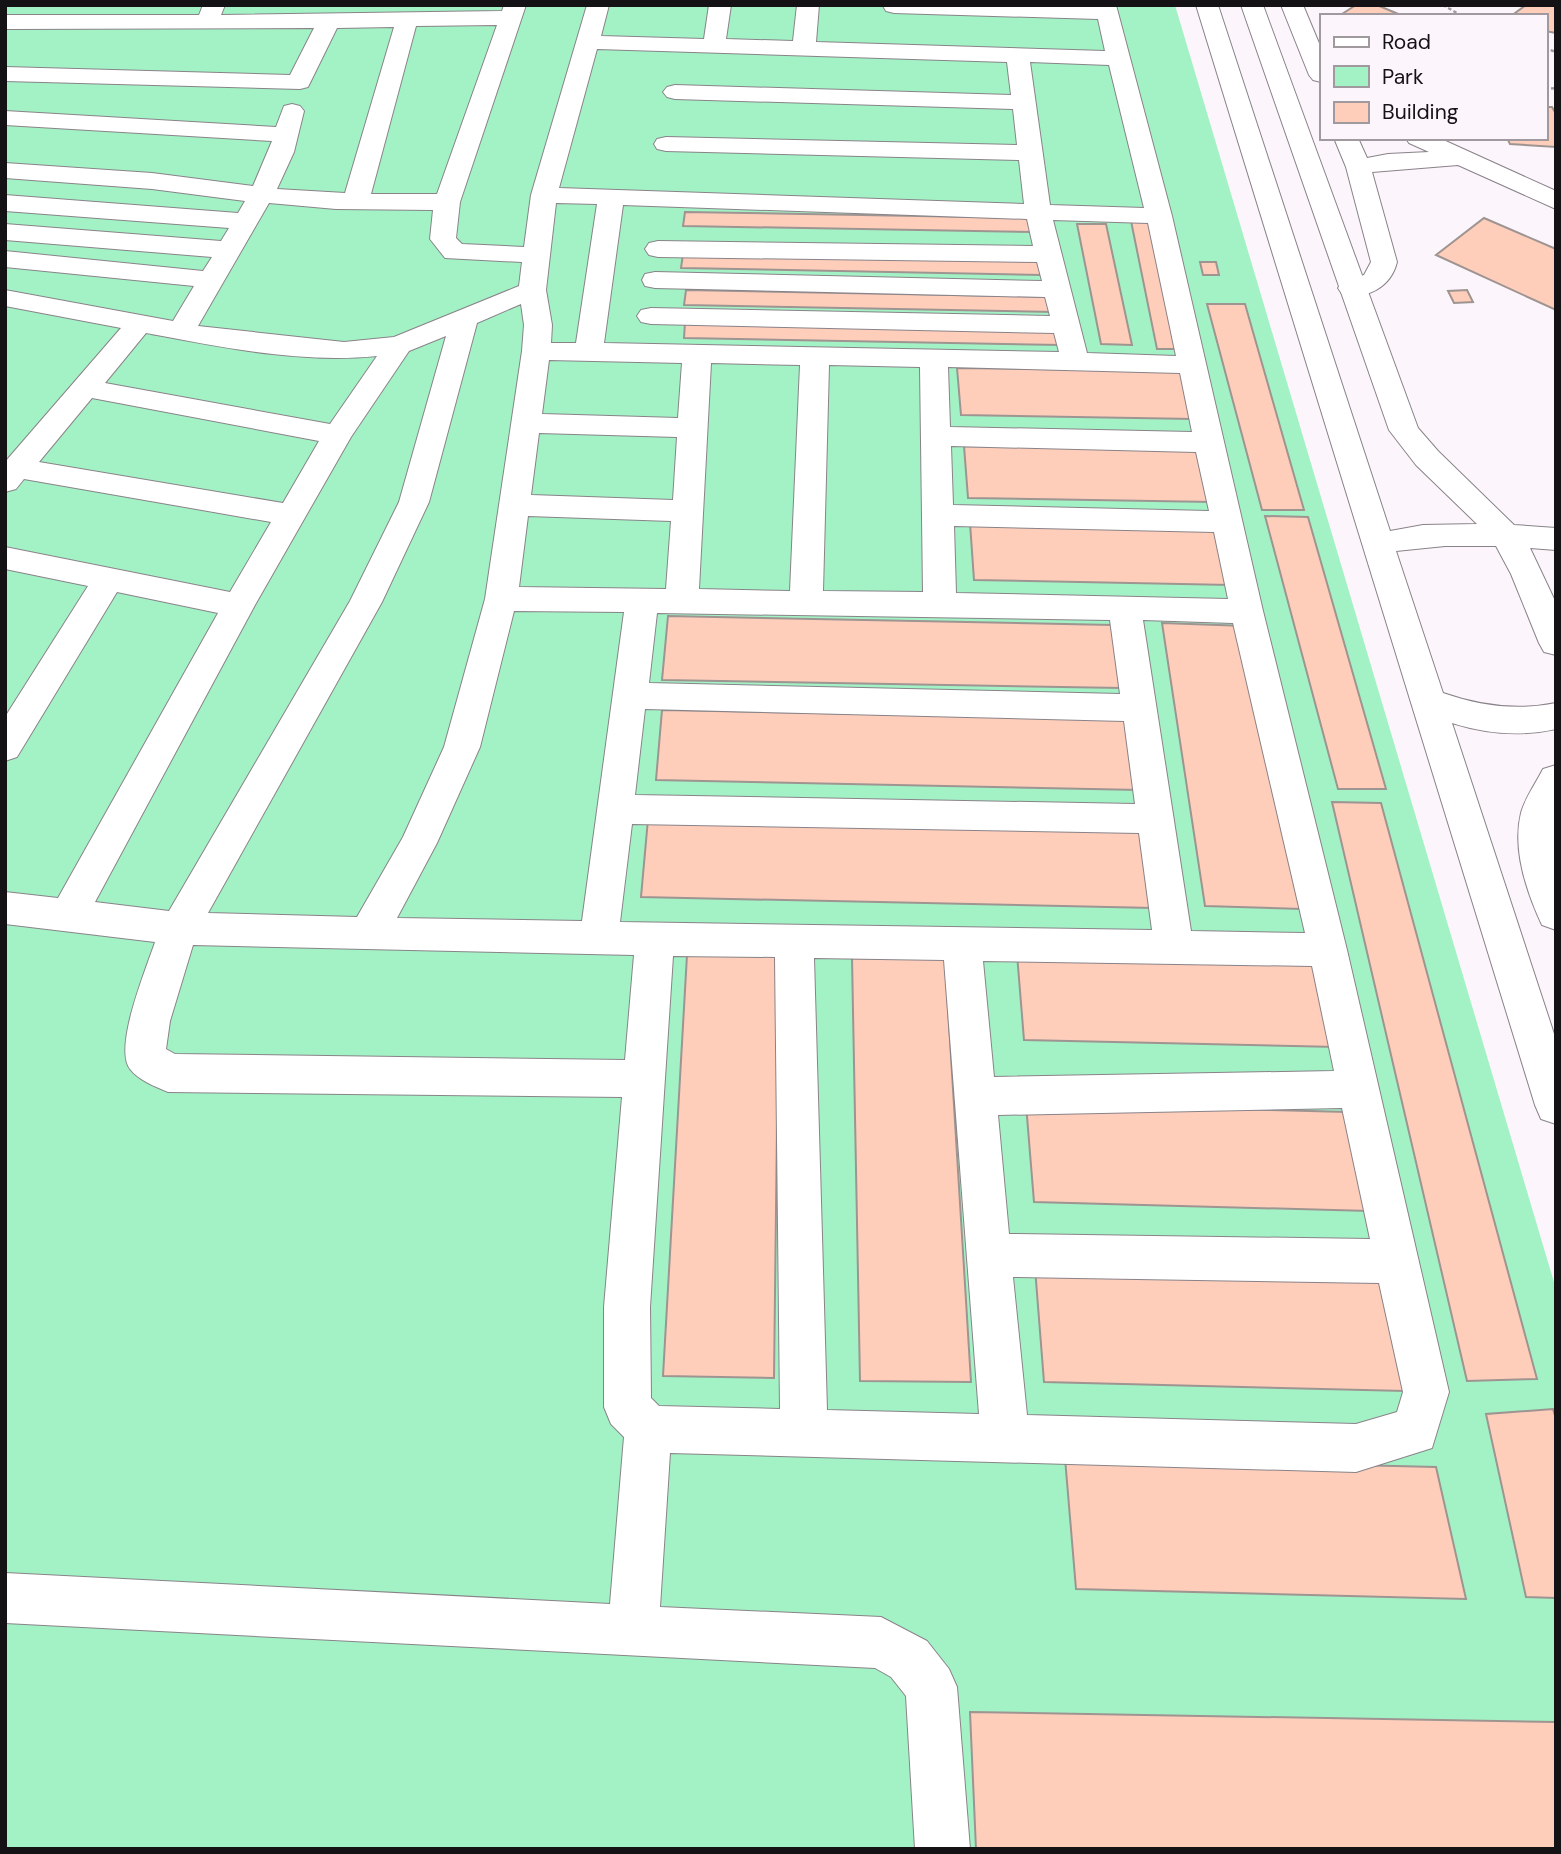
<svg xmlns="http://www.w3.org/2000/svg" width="1561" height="1854" font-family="'DM Sans',sans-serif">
<rect width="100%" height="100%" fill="#fcf5fb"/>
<path fill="#a3f2c5" d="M 5,5 L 1175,5 L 1556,1289 L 1556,1849 L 5,1849 Z"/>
<path fill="#fecebb" stroke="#9e9491" stroke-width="2" d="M 1356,5 L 1377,5 L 1403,16 L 1342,14 Z
M 1526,5 L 1556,5 L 1556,33 L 1545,31 L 1545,16 L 1511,16 Z
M 1545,107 L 1552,107 L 1556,114 L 1556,147 L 1510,144 L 1507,138 L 1545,138 Z
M 685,212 L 1032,218 L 1034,232 L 683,226 Z
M 1484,218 L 1556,249 L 1556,310 L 1436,255 Z
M 1131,221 L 1155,222 L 1183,349 L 1157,349 Z
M 1077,224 L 1106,224 L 1132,345 L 1101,344 Z
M 683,254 L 1040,260 L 1042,275 L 681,268 Z
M 1200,262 L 1216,262 L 1219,275 L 1203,275 Z
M 686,290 L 1052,297 L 1054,312 L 684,305 Z
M 1467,290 L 1473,302 L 1454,303 L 1448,291 Z
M 1207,304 L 1245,304 L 1304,510 L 1262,510 Z
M 685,322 L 1059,329 L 1061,345 L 684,338 Z
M 957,368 L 1184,371 L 1194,419 L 961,415 Z
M 964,446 L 1202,449 L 1213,502 L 968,498 Z
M 1265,516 L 1308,517 L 1386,789 L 1338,789 Z
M 970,523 L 1219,528 L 1231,585 L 974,580 Z
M 668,616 L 1113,625 L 1122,688 L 662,680 Z
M 1162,623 L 1246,626 L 1302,909 L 1205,906 Z
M 662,710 L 1130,719 L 1140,790 L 656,780 Z
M 1332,802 L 1381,803 L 1537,1379 L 1467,1381 Z
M 648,819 L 1142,829 L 1154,908 L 641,897 Z
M 1017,954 L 1319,961 L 1337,1047 L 1024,1040 Z
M 687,955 L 779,956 L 774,1378 L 663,1376 Z
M 852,958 L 945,959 L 971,1382 L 860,1381 Z
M 1026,1104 L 1348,1112 L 1369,1211 L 1034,1202 Z
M 1035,1268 L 1380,1277 L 1405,1391 L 1044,1382 Z
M 1553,1409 L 1556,1419 L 1556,1598 L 1526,1597 L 1486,1414 Z
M 1065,1458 L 1436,1467 L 1466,1599 L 1076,1589 Z
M 970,1712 L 1556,1722 L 1556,1849 L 976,1849 Z"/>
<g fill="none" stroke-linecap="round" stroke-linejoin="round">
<defs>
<path id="minor" d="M 203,5 L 225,5 L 221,15 L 502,11 L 504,5 L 526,5 L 460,202 L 456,238 L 462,244 L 524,247 L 531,195 L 587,5 L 609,5 L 601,36 L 704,39 L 709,5 L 731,5 L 726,39 L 793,41 L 797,5 L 819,5 L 816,42 L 1105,51 L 1098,19 L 894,13 L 886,11 L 883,6 L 1116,5 L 1172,216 L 1263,611 L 1347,950 L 1449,1392 L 1432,1448 L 1356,1472 L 670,1453 L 660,1607 L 881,1617 L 927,1641 L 949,1669 L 957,1687 L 970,1849 L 915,1849 L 906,1696 L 891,1677 L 875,1668 L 5,1623 L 5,1573 L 610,1604 L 624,1437 L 611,1424 L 604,1407 L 604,1307 L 622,1097 L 168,1092 C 156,1087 138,1080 130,1069 C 113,1047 147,967 155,942 L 5,924 L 5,892 L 58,898 L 218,613 L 117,592 L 17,757 L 5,761 L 5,717 L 88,586 L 5,569 L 5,547 L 230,592 L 271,522 L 24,479 L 16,489 L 5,492 L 5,462 L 121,328 L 5,306 L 5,290 L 173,321 L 194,286 L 5,267 L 5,251 L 203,271 L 212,257 L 5,240 L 5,224 L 221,241 L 229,228 L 5,211 L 5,195 L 238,213 L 245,201 L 152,189 L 5,178 L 5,163 L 152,173 L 253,186 L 272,141 L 5,125 L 5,111 L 276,127 L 284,106 L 292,104 L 300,106 L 304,111 L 294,152 L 277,189 L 345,193 L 394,27 L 337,28 L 308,87 L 300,89 L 5,81 L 5,67 L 290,75 L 314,28 L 5,29 L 5,15 L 199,15 ZM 497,25 L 437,194 L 371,194 L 416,26 ZM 597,49 L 1007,62 L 1011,95 L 675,85 L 667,87 L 663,92 L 667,97 L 675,99 L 1013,109 L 1017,145 L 666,137 L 657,139 L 654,144 L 657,149 L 666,151 L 1019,160 L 1024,204 L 559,188 ZM 1030,62 L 1109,65 L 1144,208 L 1050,205 ZM 269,203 L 336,209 L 433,210 L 430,239 L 445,258 L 522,262 L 519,286 L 394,337 L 344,342 L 198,326 ZM 556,203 L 597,204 L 576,343 L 551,343 L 552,325 L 546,290 ZM 623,205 L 1027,219 L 1033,246 L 658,241 L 649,243 L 645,249 L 649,255 L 658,257 L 1037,262 L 1042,281 L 655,272 L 645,274 L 642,280 L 645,286 L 655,288 L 1045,297 L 1050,316 L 651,308 L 641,310 L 637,316 L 641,322 L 651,324 L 1054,333 L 1059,352 L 604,343 ZM 1053,220 L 1148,223 L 1176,356 L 1087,353 ZM 521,304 L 524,325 L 522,351 L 485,599 L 444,747 L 403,837 L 357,917 L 208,913 L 382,602 L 429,502 L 477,323 ZM 146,333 C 221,347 301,364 377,356 L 330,424 L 105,383 ZM 446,336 L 399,502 L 350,601 L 169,911 L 95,902 L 255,605 L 351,437 L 409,351 ZM 549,360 L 682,363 L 678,418 L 542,414 ZM 711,363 L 800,365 L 790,591 L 699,589 ZM 829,365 L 920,367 L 923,592 L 823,591 ZM 948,367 L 1180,373 L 1192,432 L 950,427 ZM 92,398 L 319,441 L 283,503 L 39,462 ZM 539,433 L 677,437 L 673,500 L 531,495 ZM 951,446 L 1196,452 L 1209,511 L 953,505 ZM 528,516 L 671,521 L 666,589 L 519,587 ZM 954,526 L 1214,532 L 1228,599 L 956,593 ZM 514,611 L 624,612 L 582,921 L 397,918 L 437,843 L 480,747 ZM 657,613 L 1110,620 L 1120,694 L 649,683 ZM 1143,620 L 1233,623 L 1305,933 L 1191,931 ZM 645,709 L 1124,721 L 1135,804 L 635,795 ZM 632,824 L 1139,833 L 1152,930 L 620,922 ZM 193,945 L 634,955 L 625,1060 L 175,1054 L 166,1049 L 170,1021 ZM 673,956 L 775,957 L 780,1409 L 659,1406 L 651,1398 L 650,1307 ZM 814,958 L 944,960 L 979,1414 L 827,1410 ZM 983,961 L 1312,966 L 1334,1071 L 994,1077 ZM 1342,1108 L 1370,1239 L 1009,1234 L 998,1115 ZM 1013,1277 L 1379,1283 L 1403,1392 L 1397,1412 L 1356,1424 L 1027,1415 Z
M 1281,5 L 1303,5 L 1321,48 L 1321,82 L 1313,80 L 1309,75 Z
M 1334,138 L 1358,138 L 1367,158 L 1388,154 L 1429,152 L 1409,143 L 1406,138 L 1439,138 L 1556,191 L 1556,209 L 1458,165 L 1372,172 L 1397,262 C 1391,287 1367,300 1342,294 L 1338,288 L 1342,282 L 1364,275 L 1371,262 L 1346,167 Z"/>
<path id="major" d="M 1196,5 L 1218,5 L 1390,531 L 1423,525 L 1477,524 L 1416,465 L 1389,430 L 1241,5 L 1263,5 L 1418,428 L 1438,451 L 1514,525 L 1556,528 L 1556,550 L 1530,548 L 1556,603 L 1556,655 L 1544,652 L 1539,643 L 1511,574 L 1496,546 L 1445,546 L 1396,551 L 1443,693 C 1480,706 1517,711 1556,703 L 1556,729 C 1520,737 1487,734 1452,723 L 1556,1040 L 1556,1124 L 1541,1119 L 1535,1105 Z
M 1556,765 L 1556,930 L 1542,925 C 1527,893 1512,849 1521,813 C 1525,798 1536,783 1543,769 Z"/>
</defs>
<use href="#minor" stroke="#898389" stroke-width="2"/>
<use href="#major" stroke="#898389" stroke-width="2"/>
<path stroke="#a29ca1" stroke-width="2.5" stroke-dasharray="3.5 2.5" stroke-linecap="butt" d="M 1443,5 L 1462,16
M 1545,48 L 1556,52
M 1545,89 L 1556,88"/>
<use href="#minor" fill="#fff" fill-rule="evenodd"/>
<use href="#major" fill="#fff" fill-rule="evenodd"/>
</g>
<rect width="1561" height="1854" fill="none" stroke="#151215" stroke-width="14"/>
<rect x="1320" y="14" width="228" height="126" fill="#fcf5fb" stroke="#a09a9f" stroke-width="2"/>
<rect x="1334" y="37" width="35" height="10" fill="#ffffff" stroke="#a09a9f" stroke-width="2"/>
<text x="1382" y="49" font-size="21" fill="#151215">Road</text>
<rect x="1334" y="66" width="35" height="21" fill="#a3f2c5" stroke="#a09a9f" stroke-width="2"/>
<text x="1382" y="84" font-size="21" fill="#151215">Park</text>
<rect x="1334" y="102" width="35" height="21" fill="#fecebb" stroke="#a09a9f" stroke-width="2"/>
<text x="1382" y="119" font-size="21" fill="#151215">Building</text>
</svg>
